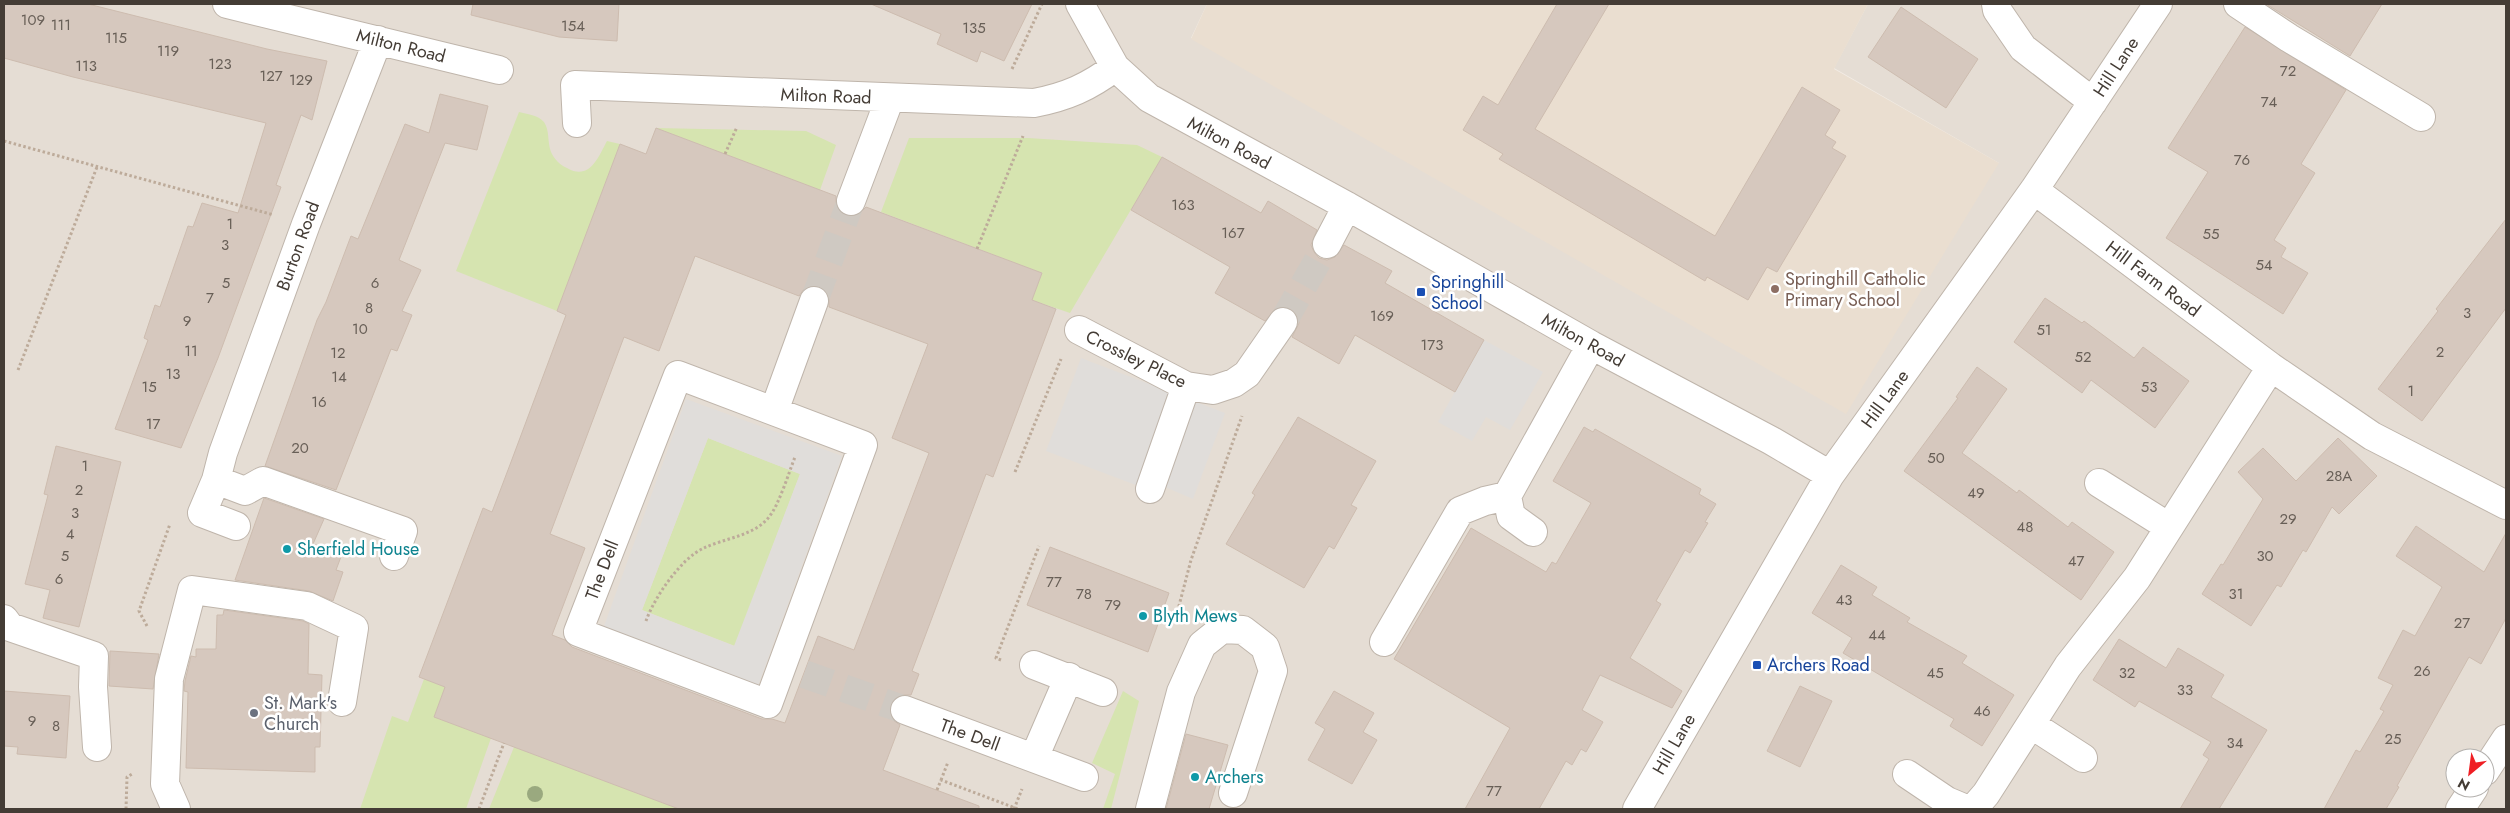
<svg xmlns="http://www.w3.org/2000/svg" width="2510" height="813" font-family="Jost,sans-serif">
<rect width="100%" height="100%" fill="#f2ece5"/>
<path fill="#e5ddd4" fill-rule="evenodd" d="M 4,4 L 1207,4 L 1191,38 L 1999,163 L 1834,68 L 1868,4 L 2506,4 L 2506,809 L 4,809 ZM 2455,758 L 2485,758 L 2485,788 L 2455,788 Z"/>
<path fill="#eaded0" d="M 1207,4 L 1868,4 L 1834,69 L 1999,163 L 1846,414 L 1191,39 Z"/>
<path fill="#d6e4b0" d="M 519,112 C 527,114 538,115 544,122 C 550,131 547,142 551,152 C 554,159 560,165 567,168 C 589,181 598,158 607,141 L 620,144 L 557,311 L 456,271 Z
M 656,128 L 806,131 L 836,145 L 820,190 Z
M 909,138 L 1028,138 L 1137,145 L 1162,157 L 1070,313 L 1032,300 L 1042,273 L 881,212 Z
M 708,438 L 800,474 L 735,646 L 642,610 Z
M 424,679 L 445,687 L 434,717 L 491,738 L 466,809 L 360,809 L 392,716 L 408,722 Z
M 1123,691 L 1139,701 L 1111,809 L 1103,809 L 1115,774 L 1092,763 Z
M 514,747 L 679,809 L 489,809 Z"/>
<path fill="#e0ddda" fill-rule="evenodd" d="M 1484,340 L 1543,372 L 1510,430 L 1486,417 L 1472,441 L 1438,422 Z
M 1081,358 L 1225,413 L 1193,499 L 1165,487 L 1162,495 L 1046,451 Z
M 686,399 L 842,456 L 758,686 L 603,629 ZM 708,438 L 800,474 L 734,646 L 642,610 Z"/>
<path fill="#d6c8be" stroke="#cdbcaf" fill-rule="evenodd" d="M 4,4 L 88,4 L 267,49 L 327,61 L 312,120 L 301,115 L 276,185 L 281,187 L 218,358 L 181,448 L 115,429 L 148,340 L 144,338 L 155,305 L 160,307 L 188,226 L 193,227 L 202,203 L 238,213 L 266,123 L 73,77 L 4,58 Z
M 473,4 L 619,4 L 617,41 L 559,37 L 471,15 Z
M 871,4 L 1032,4 L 1004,61 L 981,51 L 977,62 L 937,44 L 941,34 Z
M 1557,4 L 1609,4 L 1535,129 L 1715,236 L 1802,87 L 1840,110 L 1825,135 L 1836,142 L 1832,148 L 1846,156 L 1777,272 L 1767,267 L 1748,300 L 1707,277 L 1705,281 L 1499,159 L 1503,154 L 1463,130 L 1483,96 L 1498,105 Z
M 2266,4 L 2382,4 L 2350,56 Z
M 1901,7 L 1978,59 L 1946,108 L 1868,57 Z
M 2245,27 L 2346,90 L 2301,164 L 2315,173 L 2274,240 L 2286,248 L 2281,257 L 2308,273 L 2283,314 L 2166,238 L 2208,172 L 2168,148 Z
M 440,94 L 488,106 L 477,150 L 445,143 L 399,260 L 421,270 L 402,311 L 412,315 L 397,351 L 391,349 L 336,490 L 265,466 L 317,320 L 326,302 L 351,236 L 358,239 L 405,124 L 429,133 Z
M 656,128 L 836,196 L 836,203 L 839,210 L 846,216 L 853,216 L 860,213 L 866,207 L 1042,273 L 1032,300 L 1056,309 L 993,477 L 986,474 L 912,671 L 919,674 L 911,695 L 903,695 L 895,698 L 890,705 L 890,712 L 893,720 L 900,725 L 883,770 L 979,806 L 979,809 L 679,809 L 434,717 L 445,687 L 419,677 L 483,508 L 492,512 L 511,462 L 566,315 L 557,311 L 620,144 L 646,154 ZM 695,256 L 799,296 L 804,289 L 811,286 L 820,287 L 826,291 L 829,298 L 829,307 L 928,344 L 892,438 L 929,453 L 907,511 L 854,650 L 818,636 L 785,723 L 772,719 L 762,719 L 572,647 L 565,640 L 552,635 L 585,548 L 550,534 L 624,337 L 659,351 Z
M 1162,157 L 1261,213 L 1268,201 L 1317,230 L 1311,245 L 1314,252 L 1319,258 L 1327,260 L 1335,257 L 1344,245 L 1392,271 L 1385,283 L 1484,340 L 1455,392 L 1355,335 L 1339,364 L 1292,337 L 1299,323 L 1297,315 L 1291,309 L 1285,307 L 1277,308 L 1265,321 L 1215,293 L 1230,267 L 1131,210 Z
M 2506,219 L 2506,308 L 2422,421 L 2378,389 L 2438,311 L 2436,309 Z
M 2045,298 L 2082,323 L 2084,321 L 2134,358 L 2143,347 L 2189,381 L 2155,428 L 2091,380 L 2082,393 L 2014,342 Z
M 1977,367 L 2007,389 L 1962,453 L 2017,493 L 2019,490 L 2068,527 L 2072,522 L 2114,552 L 2081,600 L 1904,471 L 1958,398 L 1956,397 Z
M 1298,417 L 1376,461 L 1351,505 L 1357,508 L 1334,549 L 1329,546 L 1304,588 L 1226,544 L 1255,495 L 1252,493 Z
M 1584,427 L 1593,432 L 1595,429 L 1701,489 L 1699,494 L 1716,504 L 1705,522 L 1708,523 L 1690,553 L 1685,550 L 1656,601 L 1661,604 L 1630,658 L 1682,691 L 1672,708 L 1600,675 L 1582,710 L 1603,722 L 1586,752 L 1581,749 L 1572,765 L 1566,761 L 1539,809 L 1465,809 L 1510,728 L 1394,659 L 1471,528 L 1546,572 L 1552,562 L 1556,564 L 1591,503 L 1553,481 Z
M 2338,438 L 2377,476 L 2339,514 L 2332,507 L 2306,552 L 2303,550 L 2281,587 L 2277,585 L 2251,626 L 2202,594 L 2221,564 L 2223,565 L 2263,499 L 2238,472 L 2263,448 L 2296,481 Z
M 56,446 L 121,462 L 79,627 L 43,618 L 50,590 L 25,584 L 48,495 L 44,494 Z
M 264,498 L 324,519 L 313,544 L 342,554 L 336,570 L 343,572 L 333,601 L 309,591 L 235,580 Z
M 2416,526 L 2484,572 L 2506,533 L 2506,618 L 2481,664 L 2469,657 L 2397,786 L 2399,787 L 2386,809 L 2324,809 L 2356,750 L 2360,752 L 2384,711 L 2380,709 L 2393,685 L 2378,678 L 2403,630 L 2415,636 L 2442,587 L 2396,556 Z
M 1050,547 L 1169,593 L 1148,652 L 1027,605 Z
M 1841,565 L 1877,587 L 1872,595 L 1910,618 L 1907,622 L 1967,656 L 1962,663 L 2014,695 L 1982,746 L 1950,726 L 1954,719 L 1843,653 L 1852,638 L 1812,613 Z
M 224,610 L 303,621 L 309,624 L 308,674 L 322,675 L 320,747 L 315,747 L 315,772 L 186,768 L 188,692 L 184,691 L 185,681 L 191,656 L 196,657 L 196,649 L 216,649 L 217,615 L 223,615 Z
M 2119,639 L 2166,668 L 2178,648 L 2224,675 L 2211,697 L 2267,730 L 2219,809 L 2180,809 L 2209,759 L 2203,755 L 2211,742 L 2139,701 L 2135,707 L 2093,680 Z
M 110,651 L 159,654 L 153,689 L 109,686 Z
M 1800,686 L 1832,701 L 1800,767 L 1767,751 Z
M 4,691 L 70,696 L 66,758 L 17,754 L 18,747 L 4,746 Z
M 1334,691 L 1374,713 L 1363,732 L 1377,740 L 1352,784 L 1308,760 L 1325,729 L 1315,723 Z
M 1186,734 L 1228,745 L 1209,809 L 1166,809 Z"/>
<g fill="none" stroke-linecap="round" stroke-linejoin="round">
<path stroke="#cfc9c2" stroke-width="28" stroke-dasharray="28 14" stroke-linecap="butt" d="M 814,301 L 851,201
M 1283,322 L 1327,244
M 804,674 L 905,710"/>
<defs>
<path id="minor" d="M 227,4 L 499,70
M 1080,4 L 1115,67 L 1149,98 L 1347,206 L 1591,345 L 1772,441 L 1830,475
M 1996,4 L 1997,10 L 2023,48 L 2093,102
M 2238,4 L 2289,38 L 2421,117
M 577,123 L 575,85 L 1034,103 C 1066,97 1089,87 1115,67
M 2034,190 L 2271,367 L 2372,436 L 2506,505
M 851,201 L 890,98
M 1327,244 L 1347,206
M 1079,330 L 1186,386 L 1213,390 L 1234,383 L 1247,374 L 1283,322
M 678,375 L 863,445 L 768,704 L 578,632 Z
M 774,411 L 814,301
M 216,480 L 245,491 L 263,481 L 403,531 L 394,556
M 2099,483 L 2169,527
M 1150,489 L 1186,386
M 1507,496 L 1511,516 L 1533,532
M 236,526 L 202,513 L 216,480 L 223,453 L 306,224 L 378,40
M 4,619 L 10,627 L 94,656 L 93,687 L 97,747
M 1384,642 L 1460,511 L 1485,501 L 1507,496 L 1591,345
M 1034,665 L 1103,692
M 905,710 L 1084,777
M 2032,725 L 2083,758
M 1034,758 L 1069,677
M 2485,771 L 2506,739
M 1907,774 L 1947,801 L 1966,809
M 176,809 L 165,784 L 169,679 L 192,590 L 307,606 L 354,628 L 342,702
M 1150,809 L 1181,692 L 1202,645 L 1222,629 L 1243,630 L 1265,647 L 1273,671 L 1233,793
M 1637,809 L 1830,475 L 2034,190 L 2158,4
M 1973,809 L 1986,794 L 2068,666 L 2137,578 L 2271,367
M 2460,809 L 2474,788"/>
</defs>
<use href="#minor" stroke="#bfb5ab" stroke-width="30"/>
<path stroke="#bdab9a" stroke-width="3" stroke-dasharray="2.5 2.5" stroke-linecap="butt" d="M 1012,69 L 1042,4
M 4,141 L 274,215
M 725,154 L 737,127
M 977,249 L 1023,136
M 18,370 L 97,167
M 1015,472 L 1061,359
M 646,621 C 654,598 681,558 704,548 C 725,538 754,536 769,517 C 779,505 789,472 795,457
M 1175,621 L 1191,560 L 1242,416
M 147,626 L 139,611 L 170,524
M 1001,660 L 996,658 L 1039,546
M 941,780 L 948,762
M 937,790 L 941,780 L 1018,809
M 126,809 L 127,777 L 132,774
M 479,809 L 504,743
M 1014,809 L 1022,789"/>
<use href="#minor" stroke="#fff" stroke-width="28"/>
</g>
<circle fill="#9aa97f" cx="535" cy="794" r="8"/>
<circle fill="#8d6e63" stroke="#fff" stroke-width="2" cx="1775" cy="289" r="5"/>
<g fill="#1a4fb4" stroke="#fff" stroke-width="2">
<rect x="1416" y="287" width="10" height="10" rx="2.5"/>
<rect x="1752" y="660" width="10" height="10" rx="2.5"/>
</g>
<g fill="#0f9aa8" stroke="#fff" stroke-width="2">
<circle cx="287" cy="549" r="5"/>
<circle cx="1143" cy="616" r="5"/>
<circle cx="1195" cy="777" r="5"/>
</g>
<circle fill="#6b7280" stroke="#fff" stroke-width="2" cx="254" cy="713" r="5"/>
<g text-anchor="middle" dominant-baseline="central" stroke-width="5" stroke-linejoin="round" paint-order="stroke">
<g font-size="15" fill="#685f57">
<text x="33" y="20">109</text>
<text x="61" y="25">111</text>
<text x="573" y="26">154</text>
<text x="974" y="28">135</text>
<text x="116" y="38">115</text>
<text x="168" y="51">119</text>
<text x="220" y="64">123</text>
<text x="86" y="66">113</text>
<text x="2288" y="71">72</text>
<text x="271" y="76">127</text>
<text x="301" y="80">129</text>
<text x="2269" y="102">74</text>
<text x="2242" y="160">76</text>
<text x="1183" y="205">163</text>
<text x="230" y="224">1</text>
<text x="1233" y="233">167</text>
<text x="2211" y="234">55</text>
<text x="225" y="245">3</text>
<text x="2264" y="265">54</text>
<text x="226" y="283">5</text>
<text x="375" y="283">6</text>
<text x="210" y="298">7</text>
<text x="369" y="308">8</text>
<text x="2467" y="313">3</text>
<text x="1382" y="316">169</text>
<text x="187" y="321">9</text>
<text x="360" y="329">10</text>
<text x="2044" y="330">51</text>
<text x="1432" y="345">173</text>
<text x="191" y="351">11</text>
<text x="2440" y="352">2</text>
<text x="338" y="353">12</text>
<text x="2083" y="357">52</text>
<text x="173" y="374">13</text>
<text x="339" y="377">14</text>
<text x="149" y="387">15</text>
<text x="2149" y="387">53</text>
<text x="2411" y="391">1</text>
<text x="319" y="402">16</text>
<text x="153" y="424">17</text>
<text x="300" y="448">20</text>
<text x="1936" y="458">50</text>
<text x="85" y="466">1</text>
<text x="2339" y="476">28A</text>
<text x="79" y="490">2</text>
<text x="1976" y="493">49</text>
<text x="75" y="513">3</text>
<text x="2288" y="519">29</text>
<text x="2025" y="527">48</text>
<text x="70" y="534">4</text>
<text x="65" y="556">5</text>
<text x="2265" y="556">30</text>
<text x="2076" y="561">47</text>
<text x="59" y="579">6</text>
<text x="1054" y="582">77</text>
<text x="1084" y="594">78</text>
<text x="2236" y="594">31</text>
<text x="1844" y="600">43</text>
<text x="1113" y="605">79</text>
<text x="2462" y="623">27</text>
<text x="1877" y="635">44</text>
<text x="2422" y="671">26</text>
<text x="1935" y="673">45</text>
<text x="2127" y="673">32</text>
<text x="2185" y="690">33</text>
<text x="1982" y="711">46</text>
<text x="32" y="721">9</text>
<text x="56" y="726">8</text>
<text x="2393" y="739">25</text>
<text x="2235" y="743">34</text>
<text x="1494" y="791">77</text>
</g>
<g font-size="18" fill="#443c35" stroke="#fff">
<text transform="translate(401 46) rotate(14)">Milton Road</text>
<text transform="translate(2116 67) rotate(-57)">Hill Lane</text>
<text transform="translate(826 96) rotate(2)">Milton Road</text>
<text transform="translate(1229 143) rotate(28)">Milton Road</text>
<text transform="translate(298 246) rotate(-70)">Burton Road</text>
<text transform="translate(2153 279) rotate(37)">Hill Farm Road</text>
<text transform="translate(1583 340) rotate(29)">Milton Road</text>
<text transform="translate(1136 359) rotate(26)">Crossley Place</text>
<text transform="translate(1885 399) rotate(-54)">Hill Lane</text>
<text transform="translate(602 570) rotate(-69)">The Dell</text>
<text transform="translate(970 735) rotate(20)">The Dell</text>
<text transform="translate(1674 744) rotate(-60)">Hill Lane</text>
</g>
<g font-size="18" fill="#785e54" stroke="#fff" text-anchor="start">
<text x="1785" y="279">Springhill Catholic<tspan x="1785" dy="21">Primary School</tspan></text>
</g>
<g font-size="18" fill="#164399" stroke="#fff" text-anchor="start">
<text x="1431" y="282">Springhill<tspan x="1431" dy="21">School</tspan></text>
<text x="1767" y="665">Archers Road</text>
</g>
<g font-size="18" fill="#0d838f" stroke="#fff" text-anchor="start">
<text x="297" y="549">Sherfield House</text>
<text x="1153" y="616">Blyth Mews</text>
<text x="1205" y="777">Archers</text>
</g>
<g font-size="18" fill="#5b616d" stroke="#fff" text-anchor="start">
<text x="264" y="703">St. Mark's<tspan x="264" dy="21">Church</tspan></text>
</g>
</g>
<rect width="2510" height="813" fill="none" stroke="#443c35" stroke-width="10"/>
<g transform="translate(2470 773) rotate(209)"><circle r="24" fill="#ffffff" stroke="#b4b1ae"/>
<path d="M0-4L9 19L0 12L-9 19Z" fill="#ef1f24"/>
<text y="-8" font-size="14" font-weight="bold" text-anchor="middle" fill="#443c35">N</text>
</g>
</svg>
